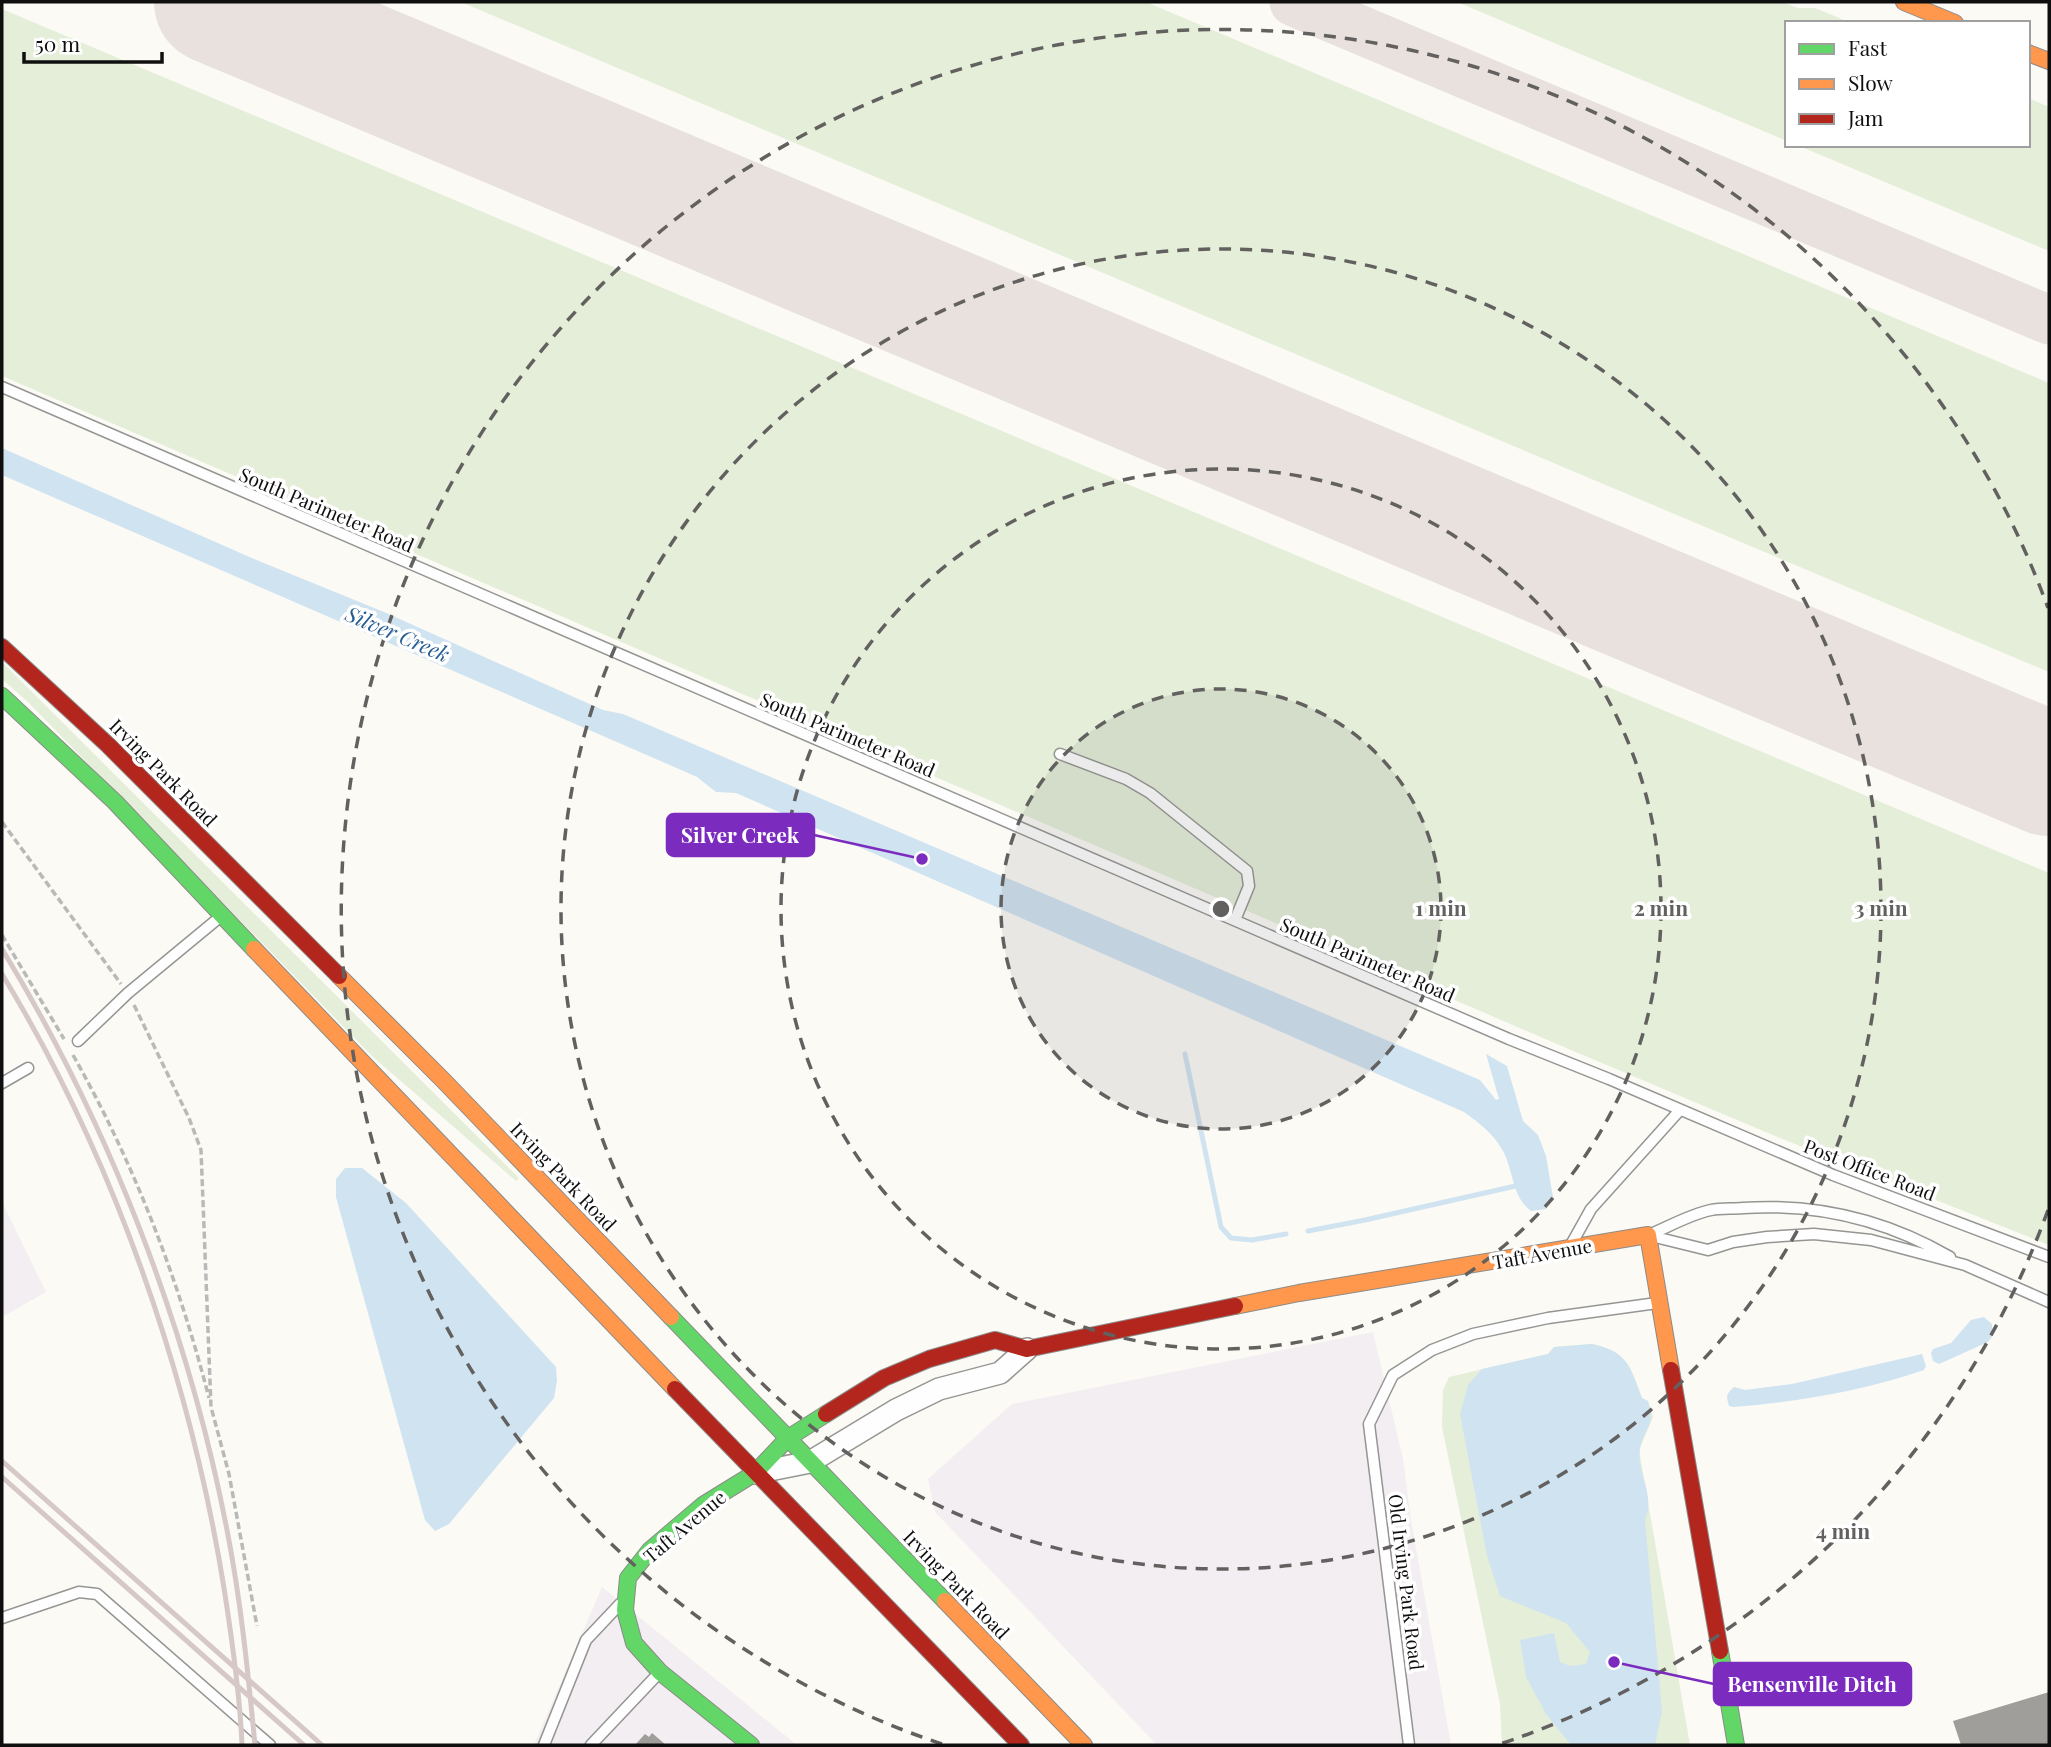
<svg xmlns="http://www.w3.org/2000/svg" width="2051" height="1747" font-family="'Playfair Display',serif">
<rect width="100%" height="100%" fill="#fbfaf5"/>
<path fill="#f3eef1" d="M 2,1202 L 46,1292 L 2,1317 Z
M 1373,1332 L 1403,1459 L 1411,1520 L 1451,1745 L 1157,1745 L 935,1512 L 928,1479 L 1012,1404 Z
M 602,1587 L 797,1745 L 534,1745 Z"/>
<path fill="#e4eed8" d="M 461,2 L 1146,2 L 2049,383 L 2049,672 Z
M 1457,2 L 1782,2 L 1798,8 L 1815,8 L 1851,23 L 1787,23 L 1787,141 Z
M 2,9 L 2049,873 L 2049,1245 L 1780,1138 L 1571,1050 L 2,376 Z
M 2028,98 L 2049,107 L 2049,251 L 1797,145 L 2028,145 Z
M 2,662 L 519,1178 L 516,1181 L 372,1056 L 28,702 L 2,679 Z
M 1592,1344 C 1628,1352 1630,1366 1642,1398 L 1648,1401 L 1653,1417 L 1639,1450 L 1690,1745 L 1502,1745 L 1500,1704 L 1442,1427 L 1443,1390 L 1449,1377 L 1548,1354 L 1554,1347 Z"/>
<path fill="#d0e3f1" d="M 2,448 L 254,559 L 384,612 L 603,710 L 623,714 L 1473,1077 L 1480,1080 L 1496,1100 L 1499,1099 L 1486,1054 L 1507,1066 L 1523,1121 L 1538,1135 L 1546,1156 L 1553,1197 L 1546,1209 L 1531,1211 C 1512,1197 1514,1172 1503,1151 C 1494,1134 1479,1123 1464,1112 L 736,793 L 716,792 L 697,777 L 679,769 L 2,475 Z
M 345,1168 L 362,1168 L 406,1203 L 556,1367 L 557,1381 L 554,1398 L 449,1524 L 435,1531 L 425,1520 L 336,1197 L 336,1179 Z
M 1984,1317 L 1992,1324 L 1992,1337 L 1988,1342 L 1939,1364 L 1933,1361 L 1931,1353 L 1933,1349 L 1951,1343 L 1971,1320 Z
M 1592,1344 C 1628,1352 1630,1366 1642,1398 L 1648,1401 C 1656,1427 1644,1427 1640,1449 C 1636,1472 1656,1495 1645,1520 L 1662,1711 L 1655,1745 L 1571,1745 L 1546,1714 L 1526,1677 L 1520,1640 L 1554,1633 L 1560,1662 L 1570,1666 L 1586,1664 L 1590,1652 L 1566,1623 L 1500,1596 L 1487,1556 L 1460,1414 L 1468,1385 L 1482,1369 L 1548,1354 L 1554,1347 Z
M 1922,1354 L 1926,1366 L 1924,1370 C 1863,1391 1797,1402 1733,1407 L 1729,1406 C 1726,1396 1726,1394 1734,1387 L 1745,1390 L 1792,1384 Z"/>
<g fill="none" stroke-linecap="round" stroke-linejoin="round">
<path stroke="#d0e3f1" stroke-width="5" d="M 1185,1054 L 1221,1227 L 1231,1238 L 1252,1240 L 1286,1234
M 1308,1231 L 1365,1220 L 1520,1185"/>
<path stroke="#e8e1de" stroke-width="49" d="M 244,2 L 393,77
M 1294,2 L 2049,320"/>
<path stroke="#e8e1de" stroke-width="124" d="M 216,2 L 2049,774"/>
</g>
<path fill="#9f9e9a" d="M 2049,1692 L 2049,1745 L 1961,1745 L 1953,1721 Z
M 652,1733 L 666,1745 L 635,1745 L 645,1734 L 649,1737 Z"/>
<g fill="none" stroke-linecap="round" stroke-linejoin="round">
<defs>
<path id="lane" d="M 2,387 L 1509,1039 L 1609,1079 L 1833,1175 L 2049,1257
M 1060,754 L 1126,779 L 1150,793 L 1247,871 L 1249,886 L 1235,920
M 78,1041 L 128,993 L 220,917
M 2,1083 L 28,1068
M 1651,1234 C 1670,1226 1691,1214 1711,1210 C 1721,1208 1733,1209 1743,1208 C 1817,1203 1886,1220 1950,1257
M 1651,1236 L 1708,1250 L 1733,1242 L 1767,1237 L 1814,1234 L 1871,1240 L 1965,1265 L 2049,1302
M 1572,1243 L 1591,1209 L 1680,1110
M 2,1618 L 79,1592 L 97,1594 L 270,1745
M 544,1745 L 586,1640 L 620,1604
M 591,1745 L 659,1673
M 1409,1745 L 1369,1424 L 1393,1375 L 1432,1350 L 1473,1334 L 1548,1318 L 1657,1303"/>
<path id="street" d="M 755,1473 L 810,1462 L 896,1410 L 939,1389 L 1000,1373 L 1027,1349"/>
<path id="fast" d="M 2,696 L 115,802 L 254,949
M 671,1317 L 945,1601
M 1720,1651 L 1736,1745
M 751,1745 L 660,1672 L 634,1643 L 625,1610 L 628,1578 L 650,1550 L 703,1505 L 755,1473 L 788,1438 L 826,1414"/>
<path id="slow" d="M 1904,2 L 1955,23
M 2028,53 L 2049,61
M 254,949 L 675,1389
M 339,976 L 443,1080 L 671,1317
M 1235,1306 L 1299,1293 L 1648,1235 L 1671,1370
M 945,1601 L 1084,1745"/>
<path id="jam" d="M 2,647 L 108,745 L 339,976
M 1671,1370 L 1720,1651
M 675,1389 L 1021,1745
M 826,1414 L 884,1378 L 929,1359 L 995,1340 L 1027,1349 L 1235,1306"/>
</defs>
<use href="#lane" stroke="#959593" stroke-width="13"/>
<use href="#street" stroke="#959593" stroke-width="24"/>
<use href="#fast" stroke="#8c8b89" stroke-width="18"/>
<use href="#slow" stroke="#8c8b89" stroke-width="18"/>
<use href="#jam" stroke="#8c8b89" stroke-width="18"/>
<path stroke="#b9b9b8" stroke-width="3.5" stroke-dasharray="7 3.5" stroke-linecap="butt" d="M 2,822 L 121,984
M 2,935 L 64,1039
M 134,1005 L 189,1118 L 201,1150 L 211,1407 L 229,1474 L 257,1626
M 73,1055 C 134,1163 178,1278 209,1398"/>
<use href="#lane" stroke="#fefefe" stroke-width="10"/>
<use href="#street" stroke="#fefefe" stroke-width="21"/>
<use href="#fast" stroke="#63d668" stroke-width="16"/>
<use href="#slow" stroke="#ff974d" stroke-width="16"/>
<use href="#jam" stroke="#b3261e" stroke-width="16"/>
<path stroke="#d6c8c7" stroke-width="5" d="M 2,949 C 109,1124 188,1328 227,1530 C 241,1601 248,1673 255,1745
M 2,974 C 113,1156 190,1377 224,1588 C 232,1639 240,1693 242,1745
M 2,1461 L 322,1745
M 2,1477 L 304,1745"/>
</g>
<circle cx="1221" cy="909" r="220" fill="#626160" fill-opacity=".12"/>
<g fill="none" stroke="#626160" stroke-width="3.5" stroke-dasharray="12 9">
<circle cx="1221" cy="909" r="220"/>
<circle cx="1221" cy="909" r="440"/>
<circle cx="1221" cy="909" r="660"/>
<path d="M2048 1210A880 880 0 0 1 1500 1744M942 1744A880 880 0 1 1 2048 608"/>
</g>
<g text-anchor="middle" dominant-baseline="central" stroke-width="7" stroke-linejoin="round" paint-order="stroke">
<g font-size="19" fill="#0f0f0f" stroke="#fff">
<text transform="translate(327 509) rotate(23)">South Parimeter Road</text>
<text transform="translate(848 734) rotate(23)">South Parimeter Road</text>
<text transform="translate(164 772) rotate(45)">Irving Park Road</text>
<text transform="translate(1368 959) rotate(23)">South Parimeter Road</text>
<text transform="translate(1870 1169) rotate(21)">Post Office Road</text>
<text transform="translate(564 1176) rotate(46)">Irving Park Road</text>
<text transform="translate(1542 1253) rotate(-10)">Taft Avenue</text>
<text transform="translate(684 1526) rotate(-40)">Taft Avenue</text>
<text transform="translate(1407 1582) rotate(83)">Old Irving Park Road</text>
<text transform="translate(957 1584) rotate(46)">Irving Park Road</text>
</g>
<g font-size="21" font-style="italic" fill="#265d93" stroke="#fff">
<text transform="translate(398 633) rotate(23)">Silver Creek</text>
</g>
</g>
<circle cx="1221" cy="909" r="10" fill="#626160" stroke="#fff" stroke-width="3.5"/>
<g font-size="21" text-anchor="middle" font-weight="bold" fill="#626160" stroke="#fff" stroke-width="7" stroke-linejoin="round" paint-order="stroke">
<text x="1441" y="916">1 min</text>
<text x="1661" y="916">2 min</text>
<text x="1881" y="916">3 min</text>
<text x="1843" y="1539">4 min</text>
</g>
<path fill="none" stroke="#7b2cbf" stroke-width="2.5" d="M922 859L814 835M1614 1662L1714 1684"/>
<g fill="#7b2cbf" stroke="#fff" stroke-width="2.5">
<circle cx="922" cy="859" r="7"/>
<circle cx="1614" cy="1662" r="7"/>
</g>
<g fill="#7b2cbf" stroke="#7b2cbf" stroke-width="2.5">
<rect x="667" y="814" width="147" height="42" rx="7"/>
<rect x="1714" y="1663" width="197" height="42" rx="7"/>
</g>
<g font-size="21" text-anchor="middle" font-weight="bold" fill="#fff">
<text x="740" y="843">Silver Creek</text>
<text x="1812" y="1692">Bensenville Ditch</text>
</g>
<rect width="2051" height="1747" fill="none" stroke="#0f0f0f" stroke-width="7"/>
<rect x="1785" y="21" width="245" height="126" fill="#ffffff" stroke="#9f9f9f" stroke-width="2"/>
<rect x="1799" y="44" width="35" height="10" fill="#63d668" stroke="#9f9f9f" stroke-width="2"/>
<text x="1848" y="56" font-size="21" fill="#0f0f0f">Fast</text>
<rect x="1799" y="79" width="35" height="10" fill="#ff974d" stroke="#9f9f9f" stroke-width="2"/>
<text x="1848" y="91" font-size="21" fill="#0f0f0f">Slow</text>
<rect x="1799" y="114" width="35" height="10" fill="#b3261e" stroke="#9f9f9f" stroke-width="2"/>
<text x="1848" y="126" font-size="21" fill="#0f0f0f">Jam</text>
<path d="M24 52v10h138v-10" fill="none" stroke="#0f0f0f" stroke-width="3.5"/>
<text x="35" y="52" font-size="21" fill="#0f0f0f" stroke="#ffffff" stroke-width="5" paint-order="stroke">50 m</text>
</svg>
